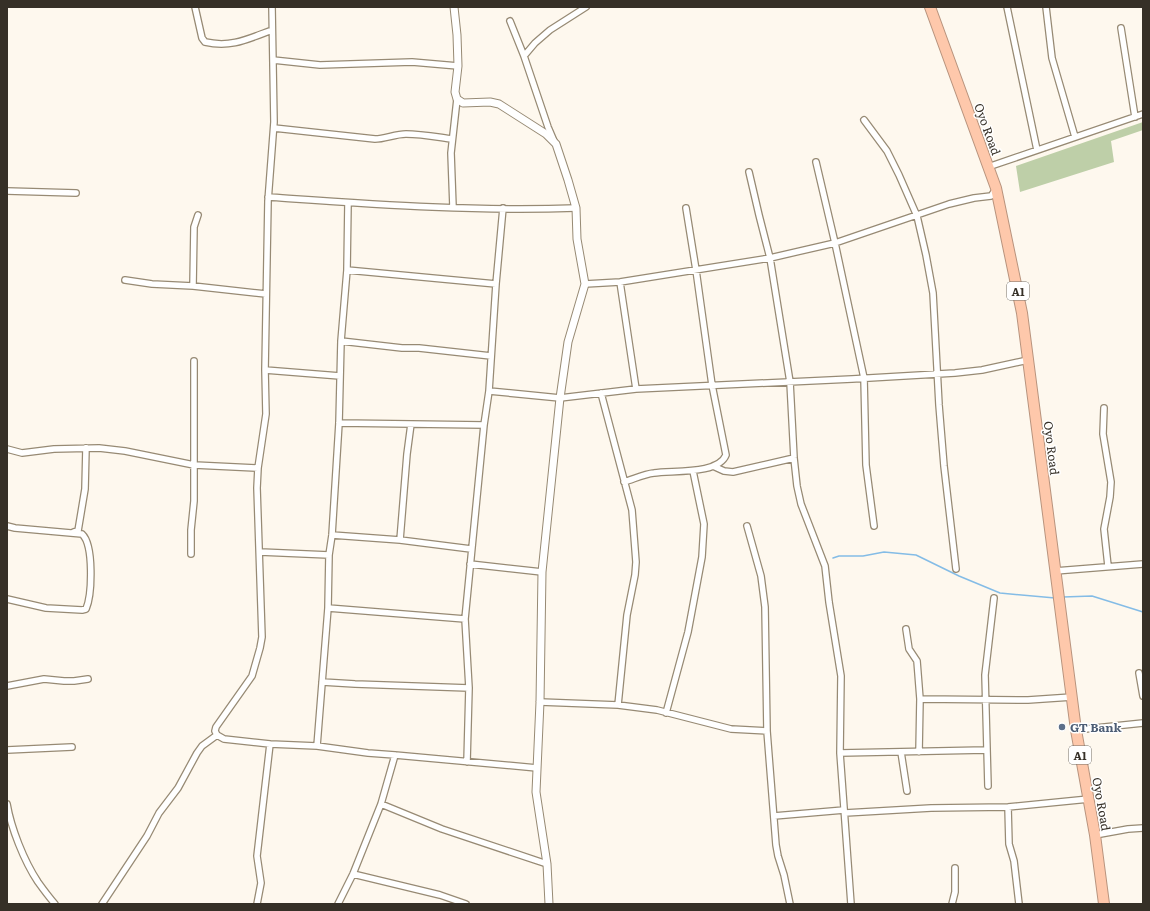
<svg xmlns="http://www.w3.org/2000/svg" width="1150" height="911" font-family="Literata,serif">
<rect width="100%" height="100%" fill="#fef8ee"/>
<path fill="#becfa8" d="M 1143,122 L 1143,130 L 1111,141 L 1114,162 L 1020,192 L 1016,166 Z"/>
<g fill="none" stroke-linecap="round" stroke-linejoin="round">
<path stroke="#84bce6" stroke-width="1.5" d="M 833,558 L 839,556 L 863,556 L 884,552 L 916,555 L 959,576 L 1000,593 L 1055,598
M 1063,597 L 1092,596 L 1143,612"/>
<defs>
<path id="street" d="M 195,7 L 202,38 L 205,42 C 231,48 248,39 272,30
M 272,7 L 274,122 L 268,201 L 265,370 L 266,414 L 258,468 L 257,488 L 262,637 L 260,648 L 252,676 L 216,727 L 215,731 L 217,735 L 224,739 L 270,744 L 317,746 L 368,753 L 395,755 L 537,768
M 1007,7 L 1037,150
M 1046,7 L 1052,58 L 1075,137
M 510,21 L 524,56 L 548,127 L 554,141
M 1121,28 L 1135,117
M 524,56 L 535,43 L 550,30 L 586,7
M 273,60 L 320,65 L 412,62 L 458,66
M 864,120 L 887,151 L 899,175 L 917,216 L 926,255 L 933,293 L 939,405 L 944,466 L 956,569
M 274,128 L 375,139 C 385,139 395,134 406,134 C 421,134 437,137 452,139
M 816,162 L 835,243 L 864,378 L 866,465 L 874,526
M 988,167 L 1143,114
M 749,172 L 759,215 L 770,258 L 790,382 L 794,458 L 797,486 L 801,504 L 825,566 L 829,602 L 841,676 L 840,753 L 851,904
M 7,191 L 76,193
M 268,197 C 370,204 474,212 576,208
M 453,207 L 451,153 L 457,99
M 347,270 L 496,284
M 125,280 L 152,284 L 193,286 L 266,294
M 620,282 L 636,389
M 585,284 L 620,282 L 770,258 L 835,243 L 949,204 L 974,198 L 991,196 L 996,189
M 193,286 L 194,227 L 198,215
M 341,341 L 402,348 L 419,348 L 491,356
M 265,370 L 340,376
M 489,391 L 560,398 L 636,389 L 852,379 L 955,373 L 982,370 L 1028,360
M 601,393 L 632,510 L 636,562 L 635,575 L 627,615 L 618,705
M 1104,408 L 1103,434 L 1111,482 L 1110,497 L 1104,529 L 1108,566
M 339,423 L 484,425
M 7,449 L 22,453 L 54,449 L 99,448 L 125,451 L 194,465 L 258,468
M 713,466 L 724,471 L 733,472 L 794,458
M 624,482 C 634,479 644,474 654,473 C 672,470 718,475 726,455 L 712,385 L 696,270 L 686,208
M 7,526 L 15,528 L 82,534 C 94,545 92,595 86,609 L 82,610 L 46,608 L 7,599
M 747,526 L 761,576 L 765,607 L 767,731 L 776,845 L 778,856 L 784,875 L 790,904
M 74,532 L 78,531 L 85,489 L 86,448
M 332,535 L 400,540 L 471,549
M 400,540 L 407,454 L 411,424
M 260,552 L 329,555
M 191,554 L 191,530 L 194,501 L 194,361
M 470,564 L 542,572
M 1055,571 L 1143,564
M 328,608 L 465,619
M 906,629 L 909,649 L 917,661 L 920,699 L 919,752
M 1139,673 L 1143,696
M 322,682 L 355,684 L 469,688
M 7,686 L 44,679 L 64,681 L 74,681 L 88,679
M 920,699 L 1028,700 L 1072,697
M 540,702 L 618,705 L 657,710 L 731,729 L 767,731
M 666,713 L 688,632 L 702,557 L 704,524 L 693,471
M 1076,730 L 1143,723
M 317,746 L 328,608 L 329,555 L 332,535 L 339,423 L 341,341 L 347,270 L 348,203
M 7,750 L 72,747
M 901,752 L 907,791
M 840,753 L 986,750
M 467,762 L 469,688 L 465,619 L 484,425 L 489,391 L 496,284 L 503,208
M 988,786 L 985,675 L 994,598
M 7,804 C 11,828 24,861 38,882 C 43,889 49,897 55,904
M 381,804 L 442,829 L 547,864
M 1008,807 L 1009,844 L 1014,861 L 1019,904
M 845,813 L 931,808 L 1008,807 L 1089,799
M 774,816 L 844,810
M 1095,835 L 1128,829 L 1143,828
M 353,874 L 440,895 L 466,904
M 102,904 L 147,836 L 159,813 L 178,788 L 197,753 L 202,746 L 217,735
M 257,904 L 261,883 L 257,856 L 270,744
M 338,904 L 353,874 L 381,804 L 395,755
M 952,904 L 955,892 L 955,868"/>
<path id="secondary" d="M 454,7 L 457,35 L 458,66 L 455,92 L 457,99 L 463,103 L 490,102 L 499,104 L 546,134 L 556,144 L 568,180 L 576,208 L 577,239 L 585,284 L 568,342 L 560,398 L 542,572 L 540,702 L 536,792 L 547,864 L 549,904"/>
<path id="highway" d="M 930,7 L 996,188 L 1022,313 L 1076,730 L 1095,835 L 1104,904"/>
</defs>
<use href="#street" stroke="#978a74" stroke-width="8"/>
<use href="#secondary" stroke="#978a74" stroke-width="9"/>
<use href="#highway" stroke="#b8937d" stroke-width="12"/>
<use href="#street" stroke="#fff" stroke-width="5.5"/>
<use href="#secondary" stroke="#fff" stroke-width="7"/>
<use href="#highway" stroke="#fec8ab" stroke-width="10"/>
</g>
<circle fill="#5c6f8a" stroke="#fff" stroke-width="1.5" cx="1062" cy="727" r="4"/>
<g text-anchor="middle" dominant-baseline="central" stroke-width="3" stroke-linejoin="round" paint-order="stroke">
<g fill="#fff" stroke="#726e68" stroke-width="1">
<rect x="1007" y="282" width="22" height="18" rx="3"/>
<rect x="1069" y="746" width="22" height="18" rx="3"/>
</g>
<g font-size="11" font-weight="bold" fill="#363027">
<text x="1018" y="291">A1</text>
<text x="1080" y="755">A1</text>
</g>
<g font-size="12" fill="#363027" stroke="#fff">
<text transform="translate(988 129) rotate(70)">Oyo Road</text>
<text transform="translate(1052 448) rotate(83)">Oyo Road</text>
<text transform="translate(1102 804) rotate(80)">Oyo Road</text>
</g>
<g font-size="12" font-weight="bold" fill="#4e5e75" stroke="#fff" text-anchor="start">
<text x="1070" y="727">GT Bank</text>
</g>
</g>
<rect width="1150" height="911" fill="none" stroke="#363027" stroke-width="16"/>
</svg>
